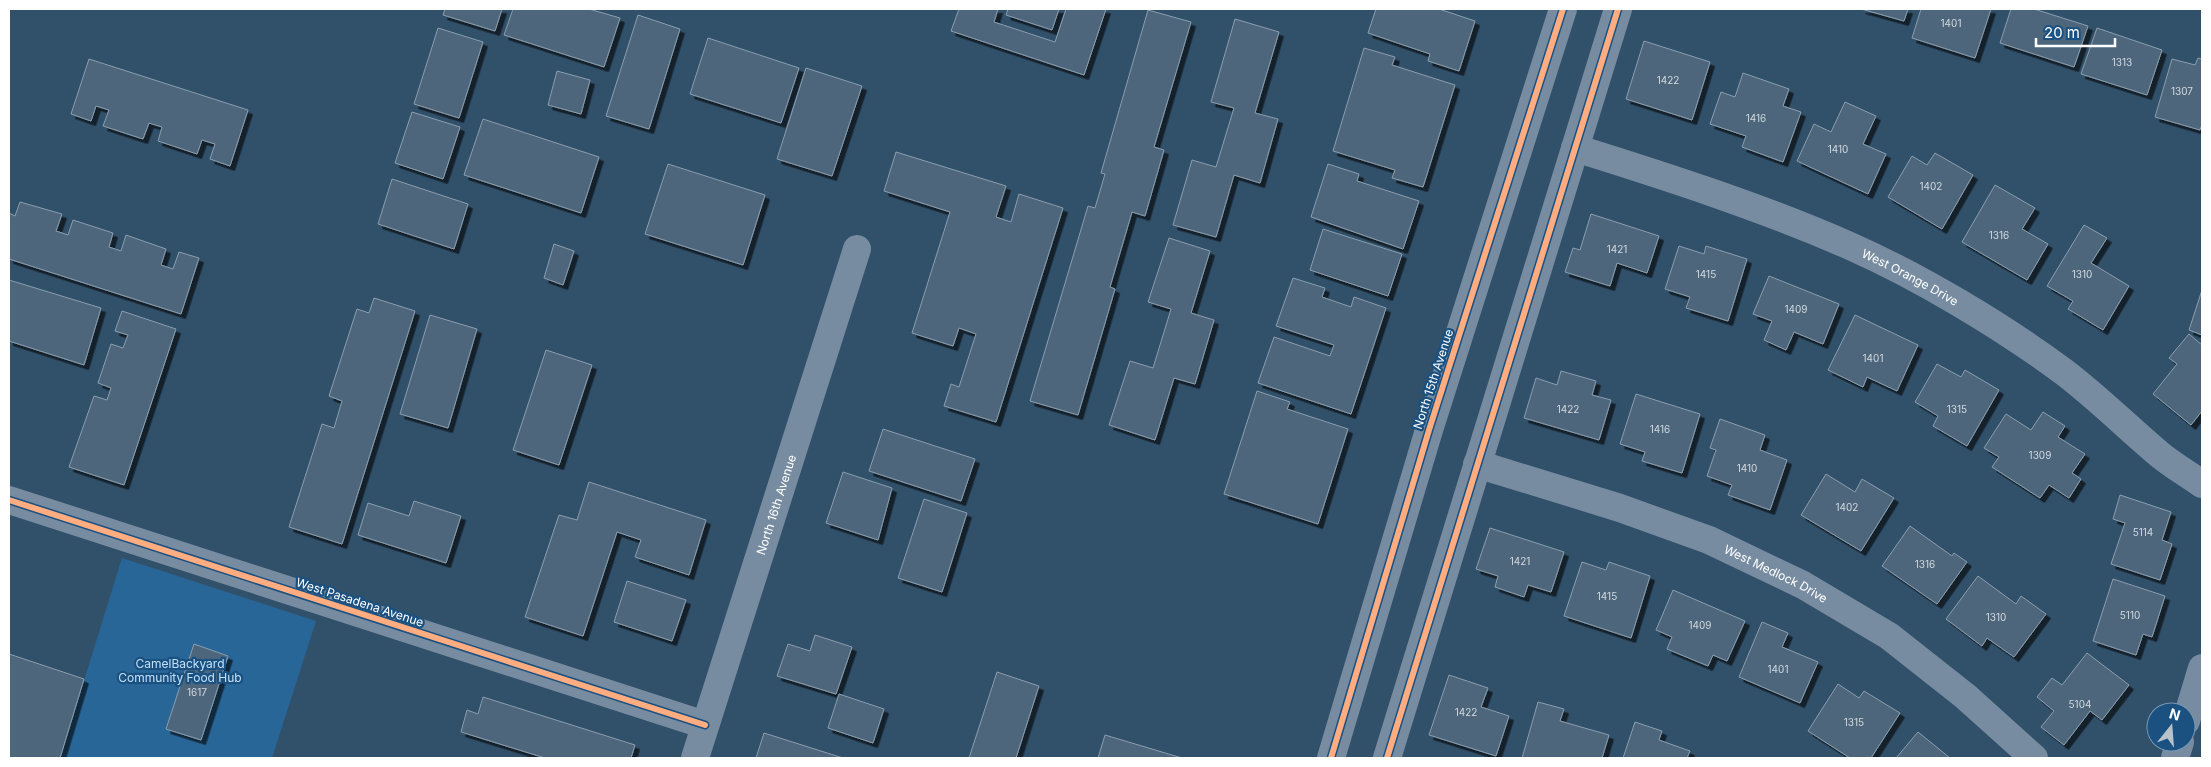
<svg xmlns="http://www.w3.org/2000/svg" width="2211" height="767" font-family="Inter,sans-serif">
<defs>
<filter id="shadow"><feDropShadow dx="4.5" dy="4.5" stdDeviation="0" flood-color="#0009"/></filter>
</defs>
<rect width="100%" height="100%" fill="#31506a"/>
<path fill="#296698" d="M 122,558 L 316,621 L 272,758 L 60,758 Z"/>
<path fill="#4d667b" stroke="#8b9eae" filter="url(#shadow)" d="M 445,9 L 502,9 L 495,31 L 443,15 Z
M 513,9 L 589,9 L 620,18 L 604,67 L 504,35 Z
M 959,9 L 998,9 L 994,22 L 1055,42 L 1066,9 L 1106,9 L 1084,75 L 951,31 Z
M 1008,9 L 1059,9 L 1052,30 L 1006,15 Z
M 1376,9 L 1439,9 L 1475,21 L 1459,71 L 1428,61 L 1430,54 L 1368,33 Z
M 1861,9 L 1908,9 L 1904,21 Z
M 1921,9 L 1991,9 L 1975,58 L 1912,38 Z
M 2011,9 L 2034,9 L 2088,26 L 2074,67 L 2000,43 Z
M 1148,10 L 1191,22 L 1154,147 L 1164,150 L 1145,216 L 1132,212 L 1110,287 L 1115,289 L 1078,415 L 1030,401 L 1088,206 L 1095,208 L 1105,174 L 1101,173 Z
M 638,15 L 680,29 L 649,129 L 606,116 Z
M 1235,19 L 1279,32 L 1255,113 L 1278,119 L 1260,183 L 1234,175 L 1216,237 L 1173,225 L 1192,160 L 1216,167 L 1234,108 L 1211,102 Z
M 438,28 L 483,42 L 459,118 L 414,104 Z
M 2097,28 L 2162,50 L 2147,95 L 2081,74 Z
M 708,38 L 799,68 L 781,123 L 690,94 Z
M 1644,41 L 1710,62 L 1692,120 L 1626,99 Z
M 1364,48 L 1395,57 L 1392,65 L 1455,85 L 1423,187 L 1392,178 L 1395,170 L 1333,151 Z
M 2198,58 L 2202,59 L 2202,124 L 2200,130 L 2155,117 L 2172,59 L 2195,65 Z
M 89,59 L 248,110 L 230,166 L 210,159 L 215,144 L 202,140 L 197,154 L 158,141 L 162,127 L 149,123 L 143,139 L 103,126 L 109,110 L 96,106 L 91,121 L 71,114 Z
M 806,68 L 862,86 L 832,176 L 777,159 Z
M 557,71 L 590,80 L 581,114 L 548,105 Z
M 1743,73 L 1789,89 L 1783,106 L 1801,112 L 1783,162 L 1742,147 L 1746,136 L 1710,124 L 1721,92 L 1735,97 Z
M 1845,102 L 1876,116 L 1863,144 L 1886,154 L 1868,194 L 1797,161 L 1814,124 L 1831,132 Z
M 412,112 L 460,127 L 443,179 L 395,163 Z
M 483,119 L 599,157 L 581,213 L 464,175 Z
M 896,152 L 1006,186 L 996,217 L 1011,222 L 1019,194 L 1063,208 L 996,422 L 944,406 L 951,384 L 959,387 L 976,334 L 959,328 L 953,346 L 912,333 L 950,212 L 884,191 Z
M 1935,153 L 1973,175 L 1942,229 L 1888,197 L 1912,156 L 1927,165 Z
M 668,164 L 765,195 L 743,265 L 645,234 Z
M 1328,164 L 1359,174 L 1357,181 L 1419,201 L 1403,249 L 1311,217 Z
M 392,179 L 468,204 L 454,249 L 378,224 Z
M 1995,185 L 2035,208 L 2022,229 L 2048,244 L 2027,280 L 1962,242 Z
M 20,202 L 62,214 L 56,231 L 68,235 L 73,220 L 113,233 L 109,247 L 121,251 L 126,235 L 166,249 L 161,265 L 173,269 L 179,252 L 199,258 L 181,314 L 9,259 L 9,213 L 15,216 Z
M 1591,214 L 1659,236 L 1647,273 L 1617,263 L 1610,286 L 1565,272 L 1573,248 L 1580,250 Z
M 2084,225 L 2107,238 L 2091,263 L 2129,286 L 2103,330 L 2068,309 L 2073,301 L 2047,286 Z
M 1323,229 L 1402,254 L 1388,296 L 1310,270 Z
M 1169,238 L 1210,251 L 1191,313 L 1214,320 L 1195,384 L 1174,378 L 1155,440 L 1109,425 L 1130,361 L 1153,368 L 1171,309 L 1148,302 Z
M 554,244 L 574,251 L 563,285 L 544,278 Z
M 1679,246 L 1704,254 L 1706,246 L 1747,259 L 1728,321 L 1686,308 L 1690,297 L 1665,289 Z
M 1769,276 L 1839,304 L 1823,344 L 1794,332 L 1786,350 L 1764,340 L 1772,321 L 1753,314 Z
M 1293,278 L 1325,288 L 1322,297 L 1351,307 L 1354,297 L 1386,308 L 1351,414 L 1258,383 L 1274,337 L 1330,356 L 1334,345 L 1276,326 Z
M 9,280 L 101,308 L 84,365 L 9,341 Z
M 2202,290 L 2202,335 L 2189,330 Z
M 374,298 L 415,311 L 342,544 L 289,527 L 322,424 L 334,428 L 342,401 L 329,396 L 357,309 L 369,313 Z
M 122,311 L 176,329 L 124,485 L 69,467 L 94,396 L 107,400 L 111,388 L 98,383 L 111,344 L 123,348 L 128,335 L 115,331 Z
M 430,315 L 477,329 L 448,428 L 400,414 Z
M 1855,315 L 1918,345 L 1897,391 L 1867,377 L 1863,387 L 1828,370 Z
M 2189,334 L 2202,345 L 2202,411 L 2191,425 L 2153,394 L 2177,364 L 2169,358 Z
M 546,350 L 592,365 L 559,465 L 513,450 Z
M 1937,364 L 1961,377 L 1965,370 L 1999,390 L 1967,446 L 1933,426 L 1938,416 L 1915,402 Z
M 1561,371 L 1596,381 L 1592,395 L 1611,400 L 1599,440 L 1524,418 L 1536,378 L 1557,385 Z
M 1257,391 L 1290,402 L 1287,409 L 1348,429 L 1318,524 L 1224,494 Z
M 1636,394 L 1700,414 L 1682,473 L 1642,461 L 1645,452 L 1620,444 Z
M 2043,412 L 2065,426 L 2058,437 L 2085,454 L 2072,473 L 2081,479 L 2069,498 L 2049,485 L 2040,498 L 1992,467 L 1999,457 L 1984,448 L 2006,414 L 2031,430 Z
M 1720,419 L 1765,435 L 1760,450 L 1787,460 L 1770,510 L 1728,495 L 1732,485 L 1707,476 L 1716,450 L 1710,448 Z
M 883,429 L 975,459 L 961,501 L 869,471 Z
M 843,472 L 892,488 L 878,540 L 826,523 Z
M 1826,474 L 1855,492 L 1862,479 L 1894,498 L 1861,551 L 1801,515 Z
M 589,482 L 706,520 L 689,575 L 635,557 L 641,540 L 617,532 L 583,636 L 525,617 L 559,515 L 577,520 Z
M 2120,495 L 2171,512 L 2162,540 L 2172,544 L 2160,580 L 2111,564 L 2125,523 L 2113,519 Z
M 924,499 L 967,513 L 942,592 L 898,578 Z
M 414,501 L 461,516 L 446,563 L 358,535 L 368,503 L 409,516 Z
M 1910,526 L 1952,556 L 1954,553 L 1967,562 L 1937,604 L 1882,566 Z
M 1490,528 L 1564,552 L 1551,592 L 1528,585 L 1524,597 L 1495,587 L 1498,576 L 1476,569 Z
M 1582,562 L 1606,570 L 1609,562 L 1650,576 L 1631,638 L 1564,616 Z
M 1978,576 L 2016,604 L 2021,596 L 2046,614 L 2014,657 L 1987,638 L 1982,646 L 1946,619 Z
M 2113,579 L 2165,596 L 2152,637 L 2143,634 L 2136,655 L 2093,641 Z
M 627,581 L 686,600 L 672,641 L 614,622 Z
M 1673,590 L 1745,621 L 1727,661 L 1713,655 L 1708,666 L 1667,649 L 1672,637 L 1656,630 Z
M 1762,622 L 1788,633 L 1782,647 L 1818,662 L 1800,703 L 1739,677 Z
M 815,635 L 852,647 L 836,694 L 777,676 L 788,644 L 810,651 Z
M 194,644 L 228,656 L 201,740 L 166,729 Z
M 2087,653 L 2129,685 L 2102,720 L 2090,711 L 2064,745 L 2041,727 L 2054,711 L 2037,697 L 2052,678 L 2062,685 Z
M 9,654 L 84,679 L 60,758 L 9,758 Z
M 997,672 L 1039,686 L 1016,758 L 969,758 Z
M 1449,675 L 1488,688 L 1481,707 L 1509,716 L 1496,756 L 1429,735 Z
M 1838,684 L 1859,698 L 1864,691 L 1900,713 L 1871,758 L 1850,758 L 1808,731 Z
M 839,694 L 884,709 L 873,743 L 828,728 Z
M 483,697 L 635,745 L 631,758 L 545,758 L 461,732 L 467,710 L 478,714 Z
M 1538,702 L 1564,709 L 1560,721 L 1609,735 L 1602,758 L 1522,758 Z
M 1635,722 L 1662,731 L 1659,740 L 1690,751 L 1687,758 L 1623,758 Z
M 1918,732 L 1950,758 L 1896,758 Z
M 764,733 L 843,758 L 756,758 Z
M 1105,735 L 1182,758 L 1098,758 Z"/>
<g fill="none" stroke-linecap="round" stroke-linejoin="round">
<g stroke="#778ca0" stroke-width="28">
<path id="s1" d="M 1575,148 C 1668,177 1761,207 1850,246 C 1920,277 2002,326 2064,372 C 2097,397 2127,427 2159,454 C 2172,465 2188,474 2202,484"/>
<path id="s2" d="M 1477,464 L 1620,508 L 1709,540 L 1803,585 L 1889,636 L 1965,696 L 2034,758"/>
<path d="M 9,500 L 705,725"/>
<path d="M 2186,721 L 2202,668"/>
<path id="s3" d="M 695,758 L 857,249"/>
<path d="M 1331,758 L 1429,430 L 1563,9"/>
<path d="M 1387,758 L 1618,9"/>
<path d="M 2175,758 L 2180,742"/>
</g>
<defs>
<path id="cycleway" d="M 9,500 L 705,725
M 1331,758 L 1429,430 L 1563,9
M 1387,758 L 1618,9"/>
</defs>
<use href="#cycleway" stroke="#1a5181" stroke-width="9"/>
<use href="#cycleway" stroke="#ffac80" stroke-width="6"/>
</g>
<g text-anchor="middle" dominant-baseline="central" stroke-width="4.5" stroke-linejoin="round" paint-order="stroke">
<g font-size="10" fill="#d2d9de">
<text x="1951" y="23">1401</text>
<text x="2122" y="62">1313</text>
<text x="1668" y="80">1422</text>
<text x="2182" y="91">1307</text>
<text x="1756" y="118">1416</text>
<text x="1838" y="149">1410</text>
<text x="1931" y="186">1402</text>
<text x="1999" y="235">1316</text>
<text x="1617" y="249">1421</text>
<text x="1706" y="274">1415</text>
<text x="2082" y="274">1310</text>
<text x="1796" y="309">1409</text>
<text x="1873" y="358">1401</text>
<text x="1568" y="409">1422</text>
<text x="1957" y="409">1315</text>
<text x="1660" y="429">1416</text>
<text x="2040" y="455">1309</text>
<text x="1747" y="468">1410</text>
<text x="1847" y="507">1402</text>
<text x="2143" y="532">5114</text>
<text x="1520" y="561">1421</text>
<text x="1925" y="564">1316</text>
<text x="1607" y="596">1415</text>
<text x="2130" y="615">5110</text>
<text x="1996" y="617">1310</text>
<text x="1700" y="625">1409</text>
<text x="1778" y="669">1401</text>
<text x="197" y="692">1617</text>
<text x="2080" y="704">5104</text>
<text x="1466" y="712">1422</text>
<text x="1854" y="722">1315</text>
</g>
<g font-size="12" fill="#fff" stroke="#1a5181">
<text stroke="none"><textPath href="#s1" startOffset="360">West Orange Drive</textPath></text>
<text transform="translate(1433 379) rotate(-72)">North 15th Avenue</text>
<text stroke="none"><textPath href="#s3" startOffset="266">North 16th Avenue</textPath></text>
<text stroke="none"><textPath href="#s2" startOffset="319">West Medlock Drive</textPath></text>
<text transform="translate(360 602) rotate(18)">West Pasadena Avenue</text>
</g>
<g font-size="12" fill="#c2e0f8" stroke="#1a5181">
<text x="180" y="663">CamelBackyard<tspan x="180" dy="14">Community Food Hub</tspan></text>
</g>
</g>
<rect width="2211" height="767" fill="none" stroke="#ffffff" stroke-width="20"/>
<g transform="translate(2171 727) rotate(17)"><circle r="24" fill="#1a5181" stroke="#7697b3"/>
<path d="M0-4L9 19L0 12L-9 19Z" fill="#b7c2cb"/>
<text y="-8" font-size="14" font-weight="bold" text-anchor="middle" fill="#ffffff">N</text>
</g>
<path d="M2036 38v8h79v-8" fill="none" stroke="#ffffff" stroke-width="2.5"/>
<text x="2044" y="38" font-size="15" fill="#ffffff" stroke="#1a5181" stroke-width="4" paint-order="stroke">20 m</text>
</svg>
